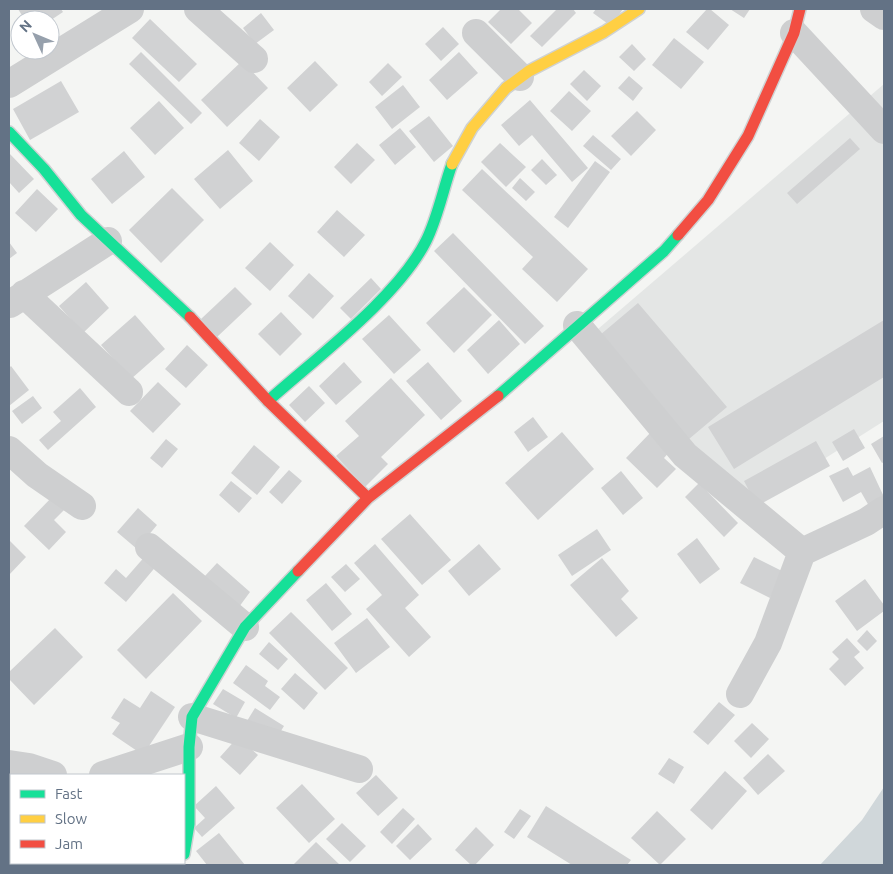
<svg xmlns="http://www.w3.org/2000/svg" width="893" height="874" font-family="Ubuntu,sans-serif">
<rect width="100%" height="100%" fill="#f4f5f3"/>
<path fill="#e4e6e5" d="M 884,84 L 884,421 L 753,504 L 638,391 L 591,335 Z"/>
<path fill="#d0d7da" d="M 884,787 L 884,865 L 820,865 L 862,820 Z"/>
<path fill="#d1d2d3" d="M 18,9 L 61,9 L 63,12 L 51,20 L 25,20 Z
M 501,9 L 518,9 L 532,23 L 511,44 L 488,22 Z
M 557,9 L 573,9 L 576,13 L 542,47 L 530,36 Z
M 596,9 L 623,9 L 611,26 L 593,13 Z
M 707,9 L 710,9 L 729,25 L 708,50 L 686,32 Z
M 730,9 L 750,9 L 744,18 Z
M 261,13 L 274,30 L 255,44 L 243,28 Z
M 150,19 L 197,64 L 179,82 L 132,38 Z
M 443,27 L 459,44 L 441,61 L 425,44 Z
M 674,38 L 704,62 L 681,89 L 652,65 Z
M 632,44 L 646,59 L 634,71 L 619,57 Z
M 141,52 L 202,113 L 191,124 L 129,64 Z
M 459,52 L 478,73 L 447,100 L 429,80 Z
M 242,61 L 268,88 L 227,127 L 201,100 Z
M 315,61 L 338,85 L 310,112 L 287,88 Z
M 388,63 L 402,77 L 382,96 L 369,82 Z
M 584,70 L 601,86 L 587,101 L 570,84 Z
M 629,76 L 643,88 L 633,101 L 618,88 Z
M 61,81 L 79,112 L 30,140 L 13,109 Z
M 403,85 L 420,107 L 392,129 L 375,107 Z
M 569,91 L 591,111 L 572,131 L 550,111 Z
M 530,100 L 588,168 L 572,182 L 532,135 L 519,146 L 501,125 Z
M 159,101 L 184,128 L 155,155 L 130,128 Z
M 637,111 L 656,130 L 631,156 L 611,136 Z
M 429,116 L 453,146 L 434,162 L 409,131 Z
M 260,119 L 280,137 L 259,161 L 239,143 Z
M 400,128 L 416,147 L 395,165 L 379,145 Z
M 593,135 L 621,159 L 611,170 L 583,146 Z
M 850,138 L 860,149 L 797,204 L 787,193 Z
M 357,143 L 375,160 L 351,184 L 334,167 Z
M 500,143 L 526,167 L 506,187 L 481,162 Z
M 228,150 L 253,181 L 220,209 L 194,179 Z
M 124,151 L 145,177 L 112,204 L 91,179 Z
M 9,153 L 34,179 L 19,193 L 9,182 Z
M 542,159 L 557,175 L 546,185 L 531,170 Z
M 595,161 L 610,172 L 568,228 L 554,217 Z
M 482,169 L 588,269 L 557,302 L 522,269 L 533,257 L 462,190 Z
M 520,178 L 535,192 L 526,201 L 512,188 Z
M 172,188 L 204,220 L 161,263 L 129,230 Z
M 37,189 L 58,209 L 36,232 L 15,213 Z
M 337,210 L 365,235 L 344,257 L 317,232 Z
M 453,233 L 544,326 L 525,344 L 434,251 Z
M 9,242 L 17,253 L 9,259 Z
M 270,242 L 294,265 L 270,291 L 245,268 Z
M 309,273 L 334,296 L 313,319 L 288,296 Z
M 371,278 L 381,289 L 351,319 L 340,308 Z
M 86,282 L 109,308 L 83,333 L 59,306 Z
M 235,287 L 252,304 L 217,337 L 201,319 Z
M 464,287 L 492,315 L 454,353 L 426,323 Z
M 638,303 L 727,407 L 689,439 L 600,335 Z
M 281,312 L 302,334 L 280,356 L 258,334 Z
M 135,315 L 165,349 L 131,379 L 101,345 Z
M 389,315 L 421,350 L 394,374 L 362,339 Z
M 499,320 L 520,344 L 488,374 L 467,350 Z
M 884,320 L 884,377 L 734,469 L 708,427 Z
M 187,345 L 208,365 L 186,388 L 165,369 Z
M 344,362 L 362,382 L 336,405 L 319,386 Z
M 428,362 L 462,401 L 441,420 L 406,381 Z
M 11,366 L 29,390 L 9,406 L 9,368 Z
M 391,378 L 425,415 L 381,457 L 388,464 L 365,487 L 336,456 L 359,436 L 345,421 Z
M 158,382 L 181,404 L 153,433 L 130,411 Z
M 309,386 L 325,403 L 305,422 L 289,405 Z
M 80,388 L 96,407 L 48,450 L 39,440 L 61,421 L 53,412 Z
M 33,396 L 42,408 L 22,424 L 12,411 Z
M 533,417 L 548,437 L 528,452 L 514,432 Z
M 854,429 L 865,448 L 843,461 L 832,442 Z
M 652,431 L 671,450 L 664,458 L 676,469 L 657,488 L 626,458 Z
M 562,432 L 594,469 L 538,520 L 505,483 Z
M 884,436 L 884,462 L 882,463 L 871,444 Z
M 166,439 L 178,449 L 162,468 L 150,458 Z
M 816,441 L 830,466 L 757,506 L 744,481 Z
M 254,445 L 280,467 L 257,495 L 231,473 Z
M 848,467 L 853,476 L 870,467 L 884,497 L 869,506 L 861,492 L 843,502 L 829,476 Z
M 289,470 L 302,481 L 282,504 L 269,492 Z
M 621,471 L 643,498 L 623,515 L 601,488 Z
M 231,481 L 252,498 L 239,513 L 219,495 Z
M 699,483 L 738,523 L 724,537 L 685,497 Z
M 54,495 L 67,507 L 54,520 L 66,532 L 49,550 L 24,526 Z
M 138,508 L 157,525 L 137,549 L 117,532 Z
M 410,514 L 451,560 L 422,585 L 381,539 Z
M 597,529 L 611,550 L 572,576 L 558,555 Z
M 697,538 L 720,569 L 700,584 L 677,554 Z
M 9,540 L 26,557 L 9,575 Z
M 375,544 L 419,595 L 405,608 L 431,637 L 409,657 L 366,609 L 382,595 L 354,563 Z
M 479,544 L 501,569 L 469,596 L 448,571 Z
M 147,554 L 158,564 L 126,602 L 104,583 L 116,569 L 126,578 Z
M 754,557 L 784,572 L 770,598 L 740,583 Z
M 602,558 L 629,591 L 621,599 L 638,618 L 616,637 L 570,585 Z
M 217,563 L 250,592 L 239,607 L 204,577 Z
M 346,564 L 360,579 L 345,592 L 331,577 Z
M 865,579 L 884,605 L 884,611 L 857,631 L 835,601 Z
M 326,583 L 352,614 L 332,631 L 306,600 Z
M 173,593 L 202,621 L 146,679 L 117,650 Z
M 291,612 L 348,668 L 325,690 L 269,633 Z
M 367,618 L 390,647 L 356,673 L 334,643 Z
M 55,628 L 83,657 L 34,705 L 9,679 L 9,672 Z
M 867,630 L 877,641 L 867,651 L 857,641 Z
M 847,638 L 860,652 L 854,657 L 864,668 L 845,686 L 829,669 L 839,659 L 832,652 Z
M 269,642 L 288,659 L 278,670 L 259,654 Z
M 246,665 L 268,681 L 265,686 L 280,697 L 270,710 L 233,683 Z
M 295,673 L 318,693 L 304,710 L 281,689 Z
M 223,689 L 245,702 L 236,718 L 213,704 Z
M 151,691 L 175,707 L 143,755 L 112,734 L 120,723 L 111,718 L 124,698 L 140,708 Z
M 719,702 L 735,715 L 708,745 L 693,732 Z
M 255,708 L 284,726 L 276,739 L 247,721 Z
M 752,723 L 769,739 L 751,758 L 734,741 Z
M 238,737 L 258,755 L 240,775 L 220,757 Z
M 768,754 L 785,771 L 758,795 L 743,778 Z
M 669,758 L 684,767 L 674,784 L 658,774 Z
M 725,771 L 747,791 L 712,830 L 690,810 Z
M 376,775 L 398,798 L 378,816 L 356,793 Z
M 302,784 L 335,819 L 309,843 L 276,808 Z
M 216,786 L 235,808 L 202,837 L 194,828 L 205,818 L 194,806 Z
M 546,806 L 631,860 L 627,865 L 572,865 L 527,837 Z
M 403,808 L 415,819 L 392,844 L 380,832 Z
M 520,809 L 531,816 L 514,839 L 504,832 Z
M 657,811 L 686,839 L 660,865 L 631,838 Z
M 342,823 L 366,846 L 350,862 L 326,839 Z
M 418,824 L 432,839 L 410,860 L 396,846 Z
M 476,827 L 494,845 L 475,865 L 471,865 L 455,850 Z
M 219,833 L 245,865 L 207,865 L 196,851 Z
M 316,842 L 340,865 L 293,865 Z"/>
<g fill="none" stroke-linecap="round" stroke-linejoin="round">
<defs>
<path id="fast" d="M 9,132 L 44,169 L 81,215 L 190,317
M 498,396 L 664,251 L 678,235
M 268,401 C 316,358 398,297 426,241 C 438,217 443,189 452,164
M 184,854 L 189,824 L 189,747 L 192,717 L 245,627 L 298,571"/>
<path id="slow" d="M 452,164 L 472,128 L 506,88 L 529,71 L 604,32 L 639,9"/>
<path id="jam" d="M 678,235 L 708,200 L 748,136 L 794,33 L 800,9
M 190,317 L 268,401 L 368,498
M 298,571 L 368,498 L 498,396"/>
</defs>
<use href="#fast" stroke="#cfd2d3" stroke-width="14"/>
<use href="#slow" stroke="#cfd2d3" stroke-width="14"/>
<use href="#jam" stroke="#cfd2d3" stroke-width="14"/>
<path stroke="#cecfd0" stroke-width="28" d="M 198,9 L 254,59
M 874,9 L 884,16
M 476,33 L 520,77
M 794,33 L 884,130
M 9,84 L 130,9
M 24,294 L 129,392
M 10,304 L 108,241
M 577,325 L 685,455 L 802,552 L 768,643 L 740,694
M 9,450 L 37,475 L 82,506
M 149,547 L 245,627
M 802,552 L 866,522 L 884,510
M 192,717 L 359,769
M 9,764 L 29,767 L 53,775
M 103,775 L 189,747
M 146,863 L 149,865"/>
<use href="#fast" stroke="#16e098" stroke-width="11"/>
<use href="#slow" stroke="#ffcf43" stroke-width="11"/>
<use href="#jam" stroke="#f24e42" stroke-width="11"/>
</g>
<rect width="893" height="874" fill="none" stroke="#637285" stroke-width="20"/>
<rect x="10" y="774" width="175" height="90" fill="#ffffff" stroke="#c1c7ce"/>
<rect x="20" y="790" width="25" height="8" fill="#16e098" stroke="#c1c7ce"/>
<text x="55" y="799" font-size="15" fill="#637285">Fast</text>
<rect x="20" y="815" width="25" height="8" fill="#ffcf43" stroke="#c1c7ce"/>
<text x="55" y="824" font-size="15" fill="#637285">Slow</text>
<rect x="20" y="840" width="25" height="8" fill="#f24e42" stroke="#c1c7ce"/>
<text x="55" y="849" font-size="15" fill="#637285">Jam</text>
<g transform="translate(35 35) rotate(314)"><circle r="24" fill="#ffffff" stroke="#c1c7ce"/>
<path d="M0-4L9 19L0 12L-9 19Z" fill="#96a0ac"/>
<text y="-8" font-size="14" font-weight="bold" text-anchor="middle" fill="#637285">N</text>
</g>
</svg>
